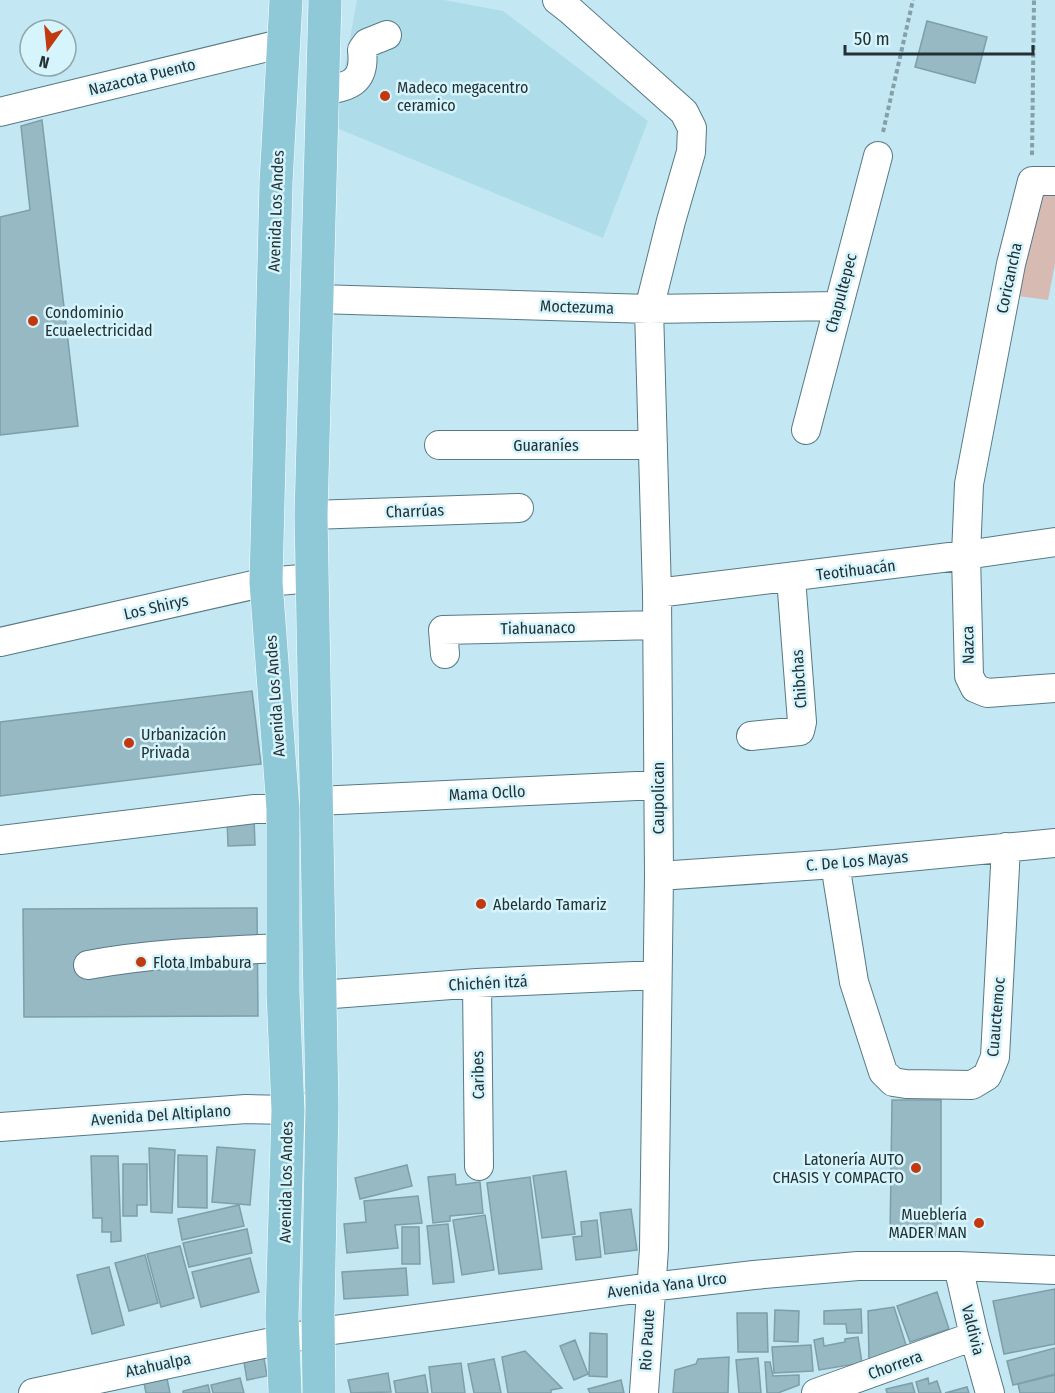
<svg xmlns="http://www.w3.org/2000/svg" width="1055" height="1393" font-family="'Fira Sans Condensed',sans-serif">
<rect width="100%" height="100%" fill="#c3e8f3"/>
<path fill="#afdce9" d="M 357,0 L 444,0 L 503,11 L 648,121 L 603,238 L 334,127 Z"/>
<path fill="#d7bbb3" d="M 1055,193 L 1055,264 L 1048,300 L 1018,296 L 1038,197 Z"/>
<path fill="#96b9c4" stroke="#7c9fa9" stroke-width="1.5" d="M 927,21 L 987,37 L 975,83 L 915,67 Z
M 42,120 L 78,426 L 0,435 L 0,217 L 30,210 L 21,126 Z
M 252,691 L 261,764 L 0,796 L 0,722 Z
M 227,818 L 254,818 L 255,845 L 228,846 Z
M 257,908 L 258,1016 L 24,1017 L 23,909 Z
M 892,1100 L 941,1100 L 941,1236 L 890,1239 Z
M 217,1147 L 255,1150 L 250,1205 L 212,1202 Z
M 149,1148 L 175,1150 L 172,1213 L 151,1212 Z
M 178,1155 L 207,1156 L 207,1208 L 178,1207 Z
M 91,1156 L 118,1156 L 121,1241 L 111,1242 L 111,1232 L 102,1232 L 102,1218 L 93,1218 Z
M 123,1164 L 147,1164 L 147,1205 L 137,1205 L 137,1216 L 123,1216 Z
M 407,1165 L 412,1186 L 360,1199 L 355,1178 Z
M 566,1171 L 575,1234 L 542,1238 L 533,1176 Z
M 455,1174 L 456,1185 L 480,1182 L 483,1213 L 450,1216 L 450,1221 L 433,1223 L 428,1177 Z
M 530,1177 L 542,1269 L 499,1274 L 487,1183 Z
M 418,1196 L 422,1223 L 395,1225 L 398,1248 L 347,1253 L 344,1224 L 366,1222 L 364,1201 Z
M 239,1205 L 244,1226 L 182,1240 L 178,1219 Z
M 631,1209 L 637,1250 L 605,1254 L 600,1213 Z
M 485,1215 L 494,1270 L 462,1275 L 453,1220 Z
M 597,1220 L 601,1257 L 576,1260 L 573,1237 L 582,1236 L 581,1222 Z
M 448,1224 L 454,1282 L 433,1284 L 427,1226 Z
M 402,1227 L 419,1227 L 420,1264 L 402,1264 Z
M 247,1229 L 252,1253 L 189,1267 L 183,1243 Z
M 180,1246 L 194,1298 L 161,1307 L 147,1254 Z
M 145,1255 L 158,1303 L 129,1311 L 115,1263 Z
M 250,1258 L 259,1292 L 201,1307 L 192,1272 Z
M 109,1267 L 124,1325 L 92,1334 L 77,1275 Z
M 406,1268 L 408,1295 L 344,1299 L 342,1272 Z
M 1055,1289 L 1055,1344 L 1004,1354 L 993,1301 Z
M 937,1292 L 949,1329 L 910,1342 L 897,1306 Z
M 894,1307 L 906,1345 L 869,1361 L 868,1311 Z
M 861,1309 L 862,1333 L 847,1333 L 846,1324 L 824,1324 L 824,1311 Z
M 775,1310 L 799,1311 L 798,1342 L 774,1341 Z
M 737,1313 L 767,1313 L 768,1352 L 738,1352 Z
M 590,1333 L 607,1334 L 607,1377 L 589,1376 Z
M 858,1337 L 862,1363 L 819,1370 L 814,1340 L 823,1338 L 824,1346 L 845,1342 L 845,1339 Z
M 575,1340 L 588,1374 L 574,1380 L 560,1346 Z
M 811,1345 L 813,1371 L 774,1373 L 772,1347 Z
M 1055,1348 L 1055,1374 L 1013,1385 L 1007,1361 Z
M 525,1351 L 562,1388 L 551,1390 L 551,1393 L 508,1393 L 502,1357 Z
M 263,1353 L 267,1376 L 247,1380 L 243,1356 Z
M 729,1357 L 728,1393 L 673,1393 L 675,1370 L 696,1364 L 698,1359 Z
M 758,1358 L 761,1393 L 739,1393 L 736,1360 Z
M 494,1359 L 501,1393 L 474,1393 L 468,1364 Z
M 765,1362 L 770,1362 L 773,1376 L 799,1375 L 799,1385 L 778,1393 L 767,1393 Z
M 461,1363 L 465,1393 L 432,1393 L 429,1367 Z
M 388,1373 L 391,1392 L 351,1393 L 348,1380 Z
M 166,1374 L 170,1393 L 146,1393 L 143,1378 Z
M 425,1375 L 428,1393 L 396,1393 L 394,1381 Z
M 1055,1375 L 1055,1393 L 1020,1393 L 1018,1384 Z
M 240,1378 L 244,1393 L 213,1393 L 211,1385 Z
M 928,1378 L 929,1384 L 937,1381 L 941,1393 L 919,1393 L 916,1382 Z
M 621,1380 L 624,1393 L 590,1393 L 588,1389 Z
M 912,1383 L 915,1393 L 887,1393 L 886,1389 Z
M 208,1385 L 210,1393 L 183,1393 L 183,1391 Z
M 967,1387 L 969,1393 L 945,1393 Z"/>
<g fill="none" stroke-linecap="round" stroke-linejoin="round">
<defs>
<path id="minor" d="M 557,0 L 571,11 L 684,112 L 692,128 L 691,152 L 671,221 L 649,309 L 657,593 L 659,876 L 654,1249 L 644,1393
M 321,91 C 349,87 366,83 362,50 L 367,43 L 387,35
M 0,112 L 284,43
M 1055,181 L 1032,181 L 1011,264 L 969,484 L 966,555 L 969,676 L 975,688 L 987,693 L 1055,688
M 317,299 L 649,309 L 837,306
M 806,430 L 878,156
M 439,445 L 653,445
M 311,515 L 519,508
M 657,593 L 966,555 L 1055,542
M 0,642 L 266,582 L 313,578
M 445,654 L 443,630 L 657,625
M 751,736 L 800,731 L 802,722 L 791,578
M 317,801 L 658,785
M 0,840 L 255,809 L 283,809
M 835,864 L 854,982 L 883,1072 L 893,1082 L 906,1084 L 972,1085 L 987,1076 L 995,1057 L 1006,847
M 659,876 L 835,864 L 1055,843
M 88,965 C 153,953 218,951 283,948
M 477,983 L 479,1166
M 320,995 L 477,983 L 657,975
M 0,1127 L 246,1109 L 288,1110 L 310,1107
M 958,1266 L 974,1336 L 990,1393
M 33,1393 L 319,1332 L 651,1287 L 754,1275 L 858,1266 L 958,1266 L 1055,1270
M 816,1393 L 974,1336"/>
<path id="major" d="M 285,1393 L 282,1317 L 288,1110 L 283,992 L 283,809 L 266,582 L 276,183 L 286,0
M 319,1393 L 318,1314 L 322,1106 L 311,515 L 325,0"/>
</defs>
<use href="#minor" stroke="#577983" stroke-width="30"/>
<use href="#major" stroke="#fff" stroke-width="34"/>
<path stroke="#84a0a8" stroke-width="4" stroke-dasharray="4.5 3" stroke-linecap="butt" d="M 883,132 L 913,0
M 1032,155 L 1034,0"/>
<use href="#minor" stroke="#fff" stroke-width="28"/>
<use href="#major" stroke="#8fc9d8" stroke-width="33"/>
</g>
<g fill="#c2390f" stroke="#d6f4fc" stroke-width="2">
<circle cx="385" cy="96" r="6"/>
<circle cx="33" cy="321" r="6"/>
<circle cx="129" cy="743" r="6"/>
<circle cx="481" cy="904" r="6"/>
<circle cx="141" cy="962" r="6"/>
<circle cx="916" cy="1168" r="6"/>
<circle cx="979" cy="1223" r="6"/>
</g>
<g text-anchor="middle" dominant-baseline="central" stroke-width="5" stroke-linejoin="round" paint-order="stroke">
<g font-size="16" fill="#233135" stroke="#d6f4fc">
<text transform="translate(142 77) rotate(-14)">Nazacota Puento</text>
<text transform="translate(276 211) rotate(-88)">Avenida Los Andes</text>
<text transform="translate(1009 278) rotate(-78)">Coricancha</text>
<text transform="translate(841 293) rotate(-75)">Chapultepec</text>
<text transform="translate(577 307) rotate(2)">Moctezuma</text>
<text x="546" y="445">Guaraníes</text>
<text transform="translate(415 511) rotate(-2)">Charrúas</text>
<text transform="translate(856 570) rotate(-7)">Teotihuacán</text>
<text transform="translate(156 607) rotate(-13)">Los Shirys</text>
<text transform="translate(538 628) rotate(-1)">Tiahuanaco</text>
<text transform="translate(968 645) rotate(-91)">Nazca</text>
<text transform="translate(799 679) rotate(-94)">Chibchas</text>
<text transform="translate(275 696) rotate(-94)">Avenida Los Andes</text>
<text transform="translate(487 793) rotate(-3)">Mama Ocllo</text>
<text transform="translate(658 798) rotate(-90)">Caupolican</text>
<text transform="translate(857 861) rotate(-5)">C. De Los Mayas</text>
<text transform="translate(488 983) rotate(-3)">Chichén itzá</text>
<text transform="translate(996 1017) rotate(-85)">Cuauctemoc</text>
<text transform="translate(478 1075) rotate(-91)">Caribes</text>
<text transform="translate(161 1115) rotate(-4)">Avenida Del Altiplano</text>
<text transform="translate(286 1182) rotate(-89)">Avenida Los Andes</text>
<text transform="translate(667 1285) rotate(-7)">Avenida Yana Urco</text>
<text transform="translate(973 1330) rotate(76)">Valdivia</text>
<text transform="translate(647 1340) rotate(-87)">Rio Paute</text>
<text transform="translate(158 1365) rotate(-12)">Atahualpa</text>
<text transform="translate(895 1365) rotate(-20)">Chorrera</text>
</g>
<g font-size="16" fill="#233135" stroke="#d6f4fc" text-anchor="start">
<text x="397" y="87">Madeco megacentro<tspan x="397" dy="18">ceramico</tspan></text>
<text x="45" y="312">Condominio<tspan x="45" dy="18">Ecuaelectricidad</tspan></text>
<text x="141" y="734">Urbanización<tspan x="141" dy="18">Privada</tspan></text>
<text x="493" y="904">Abelardo Tamariz</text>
<text x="153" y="962">Flota Imbabura</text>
<text x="904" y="1159" text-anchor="end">Latonería AUTO<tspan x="904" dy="18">CHASIS Y COMPACTO</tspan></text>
<text x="967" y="1214" text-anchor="end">Mueblería<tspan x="967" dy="18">MADER MAN</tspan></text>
</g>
</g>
<g transform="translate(48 48) rotate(195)"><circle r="28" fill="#d6f4fc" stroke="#8ea6ac" stroke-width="1.5"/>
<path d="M0-4.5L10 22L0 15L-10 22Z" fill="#c2390f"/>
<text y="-9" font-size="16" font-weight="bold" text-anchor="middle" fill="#233135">N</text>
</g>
<path d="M845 45v9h188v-9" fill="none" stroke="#233135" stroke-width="3"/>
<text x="854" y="45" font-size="18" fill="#233135" stroke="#d6f4fc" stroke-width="4.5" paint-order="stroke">50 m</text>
</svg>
